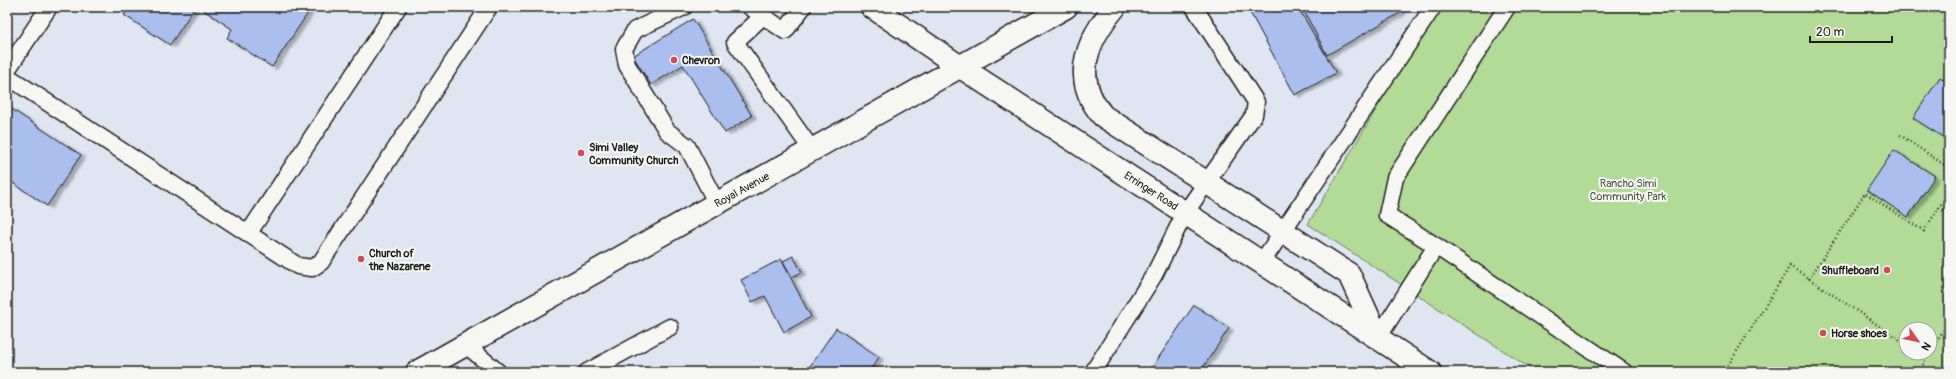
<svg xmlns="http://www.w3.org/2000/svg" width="1956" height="379" font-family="Pangolin,sans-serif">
<defs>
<filter id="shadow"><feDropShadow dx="4.5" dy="2.5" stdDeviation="1" flood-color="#0004"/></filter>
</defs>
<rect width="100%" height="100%" fill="#dfe6f1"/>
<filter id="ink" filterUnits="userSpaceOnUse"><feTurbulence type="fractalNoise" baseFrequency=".025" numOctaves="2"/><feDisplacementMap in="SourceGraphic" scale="8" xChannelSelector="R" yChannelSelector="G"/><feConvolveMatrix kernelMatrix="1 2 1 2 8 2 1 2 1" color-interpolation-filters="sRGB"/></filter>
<g filter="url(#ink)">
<path fill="#b2db98" stroke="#677c5a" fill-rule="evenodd" d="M 1437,7 L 1949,7 L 1949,372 L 1536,372 L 1308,224 ZM 1906,329 L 1930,329 L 1930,353 L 1906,353 Z"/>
<path fill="#aabfee" stroke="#1c1c1c" filter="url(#shadow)" d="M 129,7 L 195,7 L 170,45 L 124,15 Z
M 199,7 L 312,7 L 272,67 L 227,38 L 232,29 Z
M 1247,7 L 1298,7 L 1336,73 L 1295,95 Z
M 1302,7 L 1404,7 L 1400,13 L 1327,55 Z
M 693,19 L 752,116 L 725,133 L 683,65 L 651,85 L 633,56 Z
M 1940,77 L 1949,83 L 1949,141 L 1913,118 Z
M 7,106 L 81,155 L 47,206 L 7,179 Z
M 1894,150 L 1935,176 L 1908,217 L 1867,190 Z
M 793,256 L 802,272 L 792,277 L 783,261 Z
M 781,259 L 811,317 L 784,332 L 765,296 L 752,302 L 741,280 Z
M 1194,305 L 1229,328 L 1200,372 L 1149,372 Z
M 836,328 L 879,357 L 869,372 L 806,372 Z"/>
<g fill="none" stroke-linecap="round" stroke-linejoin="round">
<defs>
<path id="service" d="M 684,7 L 635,30 L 624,49 L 627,65 L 667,131 L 687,146 L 717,204
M 750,7 L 785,31 L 803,7
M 763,16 L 735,42 L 812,150
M 7,70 L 49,7
M 7,76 L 298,266 L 312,268 L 321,262 L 489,7
M 248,234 L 398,7
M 1436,246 L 1624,372
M 1262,262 L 1433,7
M 1378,338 L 1436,246 L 1387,215 L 1395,178 L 1507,7
M 466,345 L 498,372
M 587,372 L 670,327
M 1093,372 L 1154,275 L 1185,213 L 1254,115 L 1256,102 L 1194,7"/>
<path id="secondary" d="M 872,7 L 959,66 L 1430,372
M 1115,7 C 1086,41 1071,79 1103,116 L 1349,274 L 1378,338
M 417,372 L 1066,7"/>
</defs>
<use href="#service" stroke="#1c1c1c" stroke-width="19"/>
<use href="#secondary" stroke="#1c1c1c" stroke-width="25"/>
<path stroke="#1c1c1c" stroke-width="2.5" stroke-dasharray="1 3" stroke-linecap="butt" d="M 1900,135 L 1949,168
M 1939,208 L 1949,214
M 1809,279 L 1865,193 L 1924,231 L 1949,192
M 1930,351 L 1949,322
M 1920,353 L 1926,357
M 1724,372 L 1790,266 L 1906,344
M 1919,372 L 1929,353"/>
<use href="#service" stroke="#f6f6f2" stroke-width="16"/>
<use href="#secondary" stroke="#f6f6f2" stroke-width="22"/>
</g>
</g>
<g fill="#d1495b" stroke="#f6f6f2" stroke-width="1.5">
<circle cx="674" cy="60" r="4"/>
<circle cx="581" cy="153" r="4"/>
<circle cx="361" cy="259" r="4"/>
<circle cx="1887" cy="270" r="4"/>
<circle cx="1823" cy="333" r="4"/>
</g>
<g text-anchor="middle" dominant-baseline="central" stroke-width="4" stroke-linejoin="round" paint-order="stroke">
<g font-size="11" font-weight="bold" fill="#1c1c1c" stroke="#f6f6f2" text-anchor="start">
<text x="682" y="60">Chevron</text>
<text x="589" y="147">Simi Valley<tspan x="589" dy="13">Community Church</tspan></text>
<text x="369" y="253">Church of<tspan x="369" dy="13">the Nazarene</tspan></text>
<text x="1879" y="270" text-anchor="end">Shuffleboard</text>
<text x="1831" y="333">Horse shoes</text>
</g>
<g font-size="11" fill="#495541" stroke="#f6f6f2">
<text x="1628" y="183">Rancho Simi<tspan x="1628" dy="13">Community Park</tspan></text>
</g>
<g font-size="11" fill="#1c1c1c" stroke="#f6f6f2">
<text transform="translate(742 190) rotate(-29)">Royal Avenue</text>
<text transform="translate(1151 191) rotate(33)">Erringer Road</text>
</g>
</g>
<rect width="1956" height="379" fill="none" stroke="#f6f6f2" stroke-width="24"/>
<rect x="12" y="12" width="1932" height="355" fill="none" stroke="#1c1c1c" stroke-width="1.5" filter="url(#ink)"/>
<g transform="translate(1918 341) rotate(123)"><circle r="19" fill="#f6f6f2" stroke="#9f9f9c"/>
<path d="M0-3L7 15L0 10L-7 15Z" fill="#d1495b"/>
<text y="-6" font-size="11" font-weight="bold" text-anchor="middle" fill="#1c1c1c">N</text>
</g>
<path d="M1810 36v6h82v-6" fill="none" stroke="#1c1c1c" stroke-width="2"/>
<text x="1816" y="36" font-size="12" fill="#1c1c1c" stroke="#f6f6f2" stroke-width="3" paint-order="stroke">20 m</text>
</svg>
